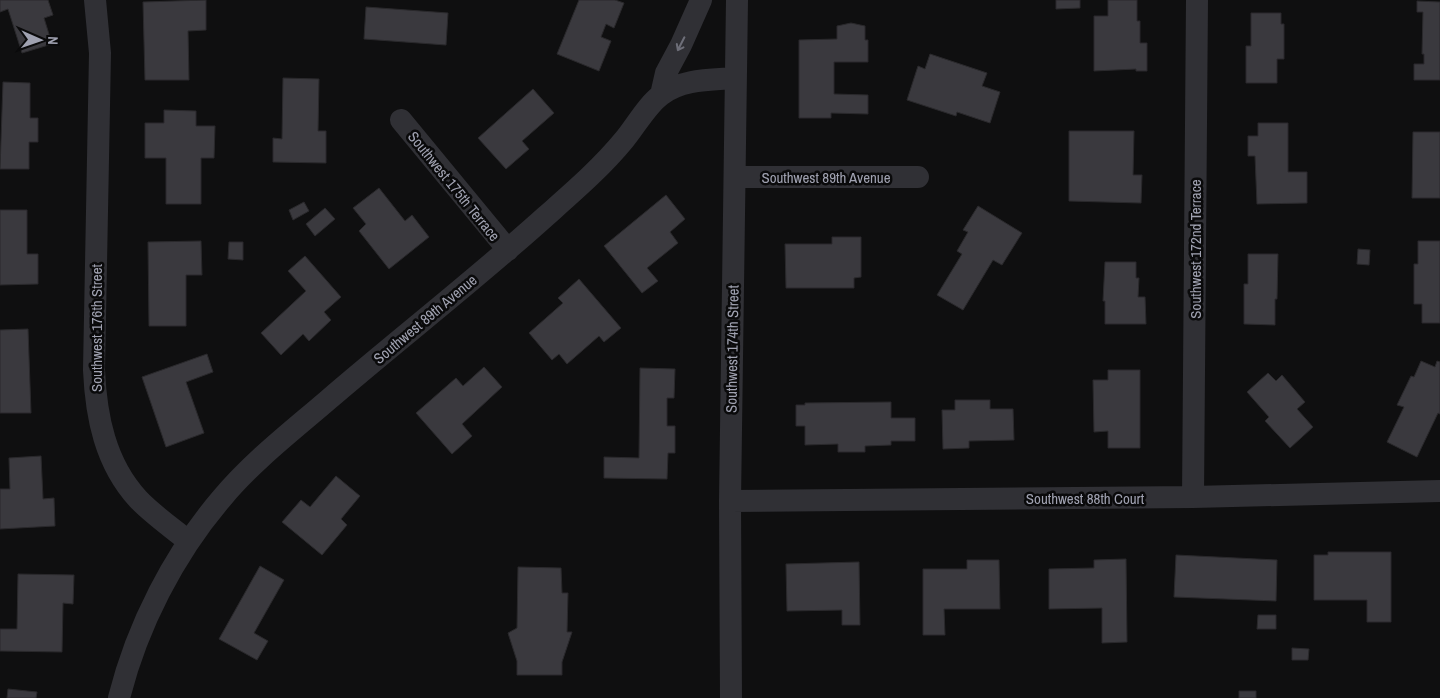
<svg xmlns="http://www.w3.org/2000/svg" width="1440" height="698" font-family="'Archivo Narrow',sans-serif">
<rect width="100%" height="100%" fill="#0f0f10"/>
<path fill="#3a393e" stroke="#2a292c" d="M 0,0 L 48,0 L 53,15 L 44,18 L 52,44 L 22,53 L 8,9 L 0,12 Z
M 206,0 L 206,30 L 188,31 L 189,80 L 145,80 L 143,2 Z
M 579,0 L 615,0 L 624,3 L 614,28 L 606,24 L 601,37 L 611,41 L 599,71 L 557,54 Z
M 1056,0 L 1080,0 L 1080,8 L 1056,9 Z
M 1108,0 L 1137,0 L 1137,21 L 1140,21 L 1140,43 L 1147,43 L 1147,71 L 1136,71 L 1136,69 L 1094,71 L 1094,16 L 1108,16 Z
M 1417,1 L 1440,2 L 1440,80 L 1414,80 L 1414,64 L 1424,64 L 1424,54 L 1422,54 L 1423,12 L 1417,12 Z
M 366,7 L 448,13 L 446,45 L 364,39 Z
M 1251,13 L 1281,13 L 1281,24 L 1284,24 L 1284,59 L 1277,59 L 1277,83 L 1246,83 L 1246,46 L 1251,46 Z
M 851,23 L 865,26 L 865,40 L 868,40 L 868,62 L 834,62 L 834,94 L 868,95 L 868,114 L 831,113 L 831,118 L 799,118 L 799,40 L 837,39 L 837,26 Z
M 930,54 L 987,73 L 982,86 L 1000,92 L 990,123 L 957,112 L 956,116 L 907,100 L 918,66 L 925,69 Z
M 283,78 L 319,79 L 318,131 L 326,131 L 326,163 L 273,162 L 273,138 L 282,139 Z
M 3,82 L 30,83 L 30,118 L 38,118 L 38,142 L 29,142 L 29,169 L 0,169 Z
M 533,89 L 554,113 L 522,141 L 529,149 L 506,169 L 478,138 Z
M 164,110 L 196,111 L 196,126 L 215,126 L 214,158 L 201,158 L 201,204 L 166,204 L 166,158 L 145,158 L 145,123 L 164,123 Z
M 1258,123 L 1288,123 L 1288,172 L 1307,172 L 1307,203 L 1257,204 L 1255,156 L 1248,156 L 1248,136 L 1258,136 Z
M 1069,131 L 1134,131 L 1133,175 L 1142,175 L 1141,203 L 1069,201 Z
M 1413,132 L 1440,132 L 1440,198 L 1412,198 Z
M 379,188 L 405,221 L 412,215 L 429,237 L 389,269 L 359,231 L 366,224 L 353,208 Z
M 666,195 L 685,219 L 670,232 L 678,243 L 647,268 L 658,281 L 642,293 L 604,246 Z
M 304,202 L 309,211 L 293,220 L 289,210 Z
M 978,206 L 1022,233 L 1002,265 L 993,260 L 963,310 L 937,295 L 962,254 L 957,251 L 968,232 L 963,230 Z
M 325,208 L 335,219 L 315,236 L 306,224 Z
M 0,210 L 27,210 L 27,254 L 38,254 L 38,284 L 0,285 Z
M 832,237 L 861,237 L 861,277 L 854,278 L 854,288 L 786,288 L 785,244 L 832,244 Z
M 201,241 L 202,275 L 186,275 L 186,326 L 149,326 L 148,242 Z
M 1418,241 L 1440,241 L 1440,323 L 1422,323 L 1422,304 L 1414,304 L 1414,264 L 1418,264 Z
M 229,242 L 243,242 L 243,260 L 228,259 Z
M 1358,249 L 1370,250 L 1369,265 L 1357,264 Z
M 1248,254 L 1278,254 L 1277,299 L 1275,299 L 1275,325 L 1244,324 L 1244,284 L 1248,284 Z
M 305,256 L 341,297 L 324,312 L 331,320 L 309,341 L 303,334 L 281,355 L 261,333 L 306,291 L 288,271 Z
M 1105,262 L 1136,262 L 1136,278 L 1139,278 L 1138,297 L 1145,297 L 1146,324 L 1105,324 L 1105,301 L 1103,301 Z
M 579,279 L 621,328 L 604,342 L 599,336 L 567,364 L 559,354 L 552,360 L 529,333 L 563,303 L 558,298 Z
M 28,329 L 31,413 L 0,413 L 0,330 Z
M 207,354 L 213,372 L 186,382 L 204,433 L 166,447 L 142,377 Z
M 1421,361 L 1435,367 L 1437,361 L 1440,362 L 1440,414 L 1438,413 L 1417,457 L 1387,442 L 1404,407 L 1397,405 L 1411,376 L 1414,377 Z
M 484,367 L 502,387 L 462,424 L 472,436 L 452,454 L 416,413 L 456,378 L 463,386 Z
M 640,368 L 675,369 L 674,398 L 667,398 L 667,426 L 675,426 L 675,453 L 668,453 L 667,479 L 604,478 L 604,457 L 639,458 Z
M 1108,370 L 1140,370 L 1140,448 L 1108,448 L 1108,431 L 1094,432 L 1093,380 L 1108,380 Z
M 1268,373 L 1276,381 L 1282,375 L 1305,402 L 1297,409 L 1313,427 L 1290,448 L 1265,421 L 1269,417 L 1247,392 Z
M 955,400 L 990,400 L 990,409 L 1013,409 L 1014,440 L 969,441 L 969,448 L 943,449 L 942,410 L 955,410 Z
M 891,402 L 891,418 L 915,418 L 915,441 L 891,441 L 891,445 L 865,446 L 865,452 L 838,452 L 838,444 L 805,445 L 805,426 L 796,426 L 796,405 L 805,405 L 805,403 Z
M 41,456 L 43,499 L 54,498 L 55,526 L 0,529 L 0,489 L 10,489 L 9,458 Z
M 336,476 L 360,496 L 341,519 L 347,525 L 322,555 L 282,522 L 301,500 L 310,507 Z
M 1328,552 L 1391,552 L 1391,622 L 1367,622 L 1367,600 L 1314,600 L 1314,555 L 1328,555 Z
M 1176,555 L 1277,560 L 1276,601 L 1174,597 Z
M 1126,559 L 1127,642 L 1102,643 L 1102,608 L 1049,609 L 1049,569 L 1094,568 L 1094,560 Z
M 967,560 L 999,560 L 1000,609 L 944,609 L 945,635 L 923,635 L 923,569 L 967,569 Z
M 859,562 L 860,625 L 842,625 L 842,610 L 787,611 L 786,564 Z
M 260,566 L 284,580 L 254,633 L 268,641 L 257,660 L 219,639 Z
M 518,567 L 561,568 L 562,593 L 568,593 L 567,632 L 572,632 L 562,662 L 562,675 L 517,675 L 517,661 L 508,633 L 517,628 Z
M 18,574 L 74,575 L 73,604 L 63,603 L 62,652 L 0,651 L 0,629 L 17,629 Z
M 1258,615 L 1276,615 L 1276,629 L 1257,629 Z
M 1292,648 L 1309,649 L 1308,660 L 1292,660 Z
M 8,689 L 37,692 L 36,698 L 7,698 Z
M 1239,691 L 1256,691 L 1256,698 L 1239,698 Z"/>
<g fill="none" stroke-linecap="round" stroke-linejoin="round">
<path stroke="#303035" stroke-width="22" d="M 95,0 L 100,53 L 94,370 C 96,416 105,463 138,499 C 152,514 171,527 188,541
M 661,95 L 666,73 L 681,45 L 701,0
M 401,120 L 508,250
M 735,177 L 918,177
M 1193,497 L 1197,0
M 730,501 L 1193,497 L 1440,491
M 119,698 C 137,626 174,554 222,498 C 253,461 292,431 328,400 C 400,338 475,280 546,216 C 573,192 601,168 624,140 C 635,127 647,105 661,95 C 682,79 710,80 735,78
M 731,698 L 730,501 L 737,0"/>
</g>
<defs><path id="oneway-shaft" d="M-6 0H5M1.5-3L5.5 0L1.5 3" fill="none" stroke-width="1.6" stroke-linecap="round" stroke-linejoin="round" transform="scale(1.25)"/></defs>
<use stroke="#6e6f79" href="#oneway-shaft" transform="translate(681 44) rotate(117)"/>
<g text-anchor="middle" dominant-baseline="central" stroke-width="5" stroke-linejoin="round" paint-order="stroke">
<g font-size="15" fill="#a0a2b1" stroke="#0a0a0b">
<text x="826" y="177">Southwest 89th Avenue</text>
<text transform="translate(454 186) rotate(51)">Southwest 175th Terrace</text>
<text transform="translate(1195 249) rotate(-90)">Southwest 172nd Terrace</text>
<text transform="translate(425 319) rotate(-40)">Southwest 89th Avenue</text>
<text transform="translate(96 328) rotate(-90)">Southwest 176th Street</text>
<text transform="translate(732 349) rotate(-89)">Southwest 174th Street</text>
<text x="1085" y="498">Southwest 88th Court</text>
</g>
</g>
<g transform="translate(40 40) rotate(92)" stroke="#0a0a0b" stroke-width="4" paint-order="stroke">
<path d="M0-4L9 19L0 12L-9 19Z" fill="#a0a2b1"/>
<text y="-8" font-size="14" font-weight="bold" text-anchor="middle" fill="#a0a2b1">N</text>
</g>
</svg>
